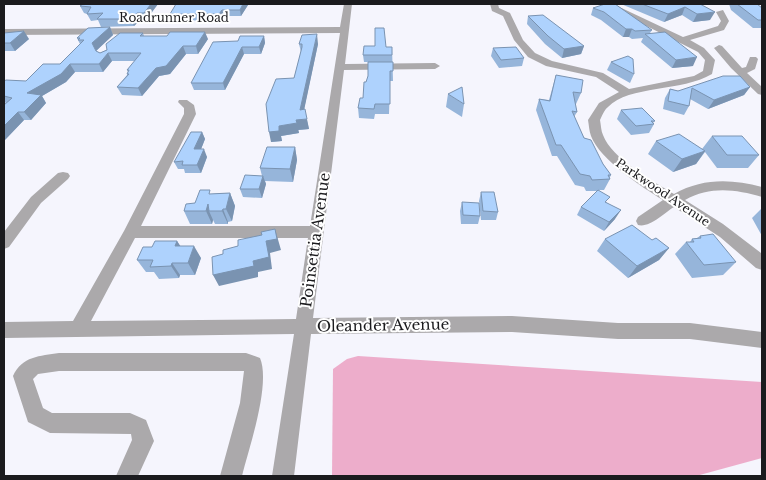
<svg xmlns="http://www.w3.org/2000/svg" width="766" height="480" font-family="'Libre Baskerville',serif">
<rect width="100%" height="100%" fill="#f5f5fd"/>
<path fill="#edadcb" d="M 358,356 L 762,382 L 762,458 L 696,476 L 332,476 L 333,369 L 347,359 Z"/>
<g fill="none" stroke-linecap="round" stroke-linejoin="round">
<path fill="#aba9ab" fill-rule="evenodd" d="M 344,4 L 352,4 L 345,64 L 435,63 L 440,66 L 435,69 L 344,70 L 313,318 L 512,316 L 618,323 L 690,323 L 762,332 L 762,348 L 690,339 L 618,339 L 512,332 L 311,334 L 294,476 L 272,476 L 294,334 L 4,338 L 4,322 L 73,321 L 124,231 L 184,114 L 184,108 L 178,102 L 179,100 L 187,100 L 194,105 L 196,114 L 141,226 L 310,226 L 340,33 L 4,35 L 4,29 L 340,27 ZM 135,238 L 308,238 L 296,319 L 91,321 Z
M 490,4 L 498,4 L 499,8 L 510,13 L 523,40 L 535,53 L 552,61 L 603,73 L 629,89 L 694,76 L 703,71 L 705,60 L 698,52 L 603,4 L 613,4 L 683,37 L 718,26 L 721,21 L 716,12 L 723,10 L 729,21 L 724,30 L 690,40 L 704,48 L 715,60 L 712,74 C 682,92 629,85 608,107 C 604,110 602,116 600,120 C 601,125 601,131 603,135 C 612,159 653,181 674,194 C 703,178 731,179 762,187 L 762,197 C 735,189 710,186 685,200 L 723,224 L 761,253 L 762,270 L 756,268 L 720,237 L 674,207 C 664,213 650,228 638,225 L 636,221 L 638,217 L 663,200 C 642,187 600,160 591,136 C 589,131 589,125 588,120 L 599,103 L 619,92 L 596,77 L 546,66 L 528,57 L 514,40 L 503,16 L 492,11 Z
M 719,45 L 722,46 L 742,68 L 746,67 L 750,57 L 756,57 L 758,59 L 755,69 L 747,73 L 762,87 L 762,95 L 758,94 L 731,68 L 714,48 Z
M 63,172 L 68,173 L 70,176 L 68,179 L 41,203 L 9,247 L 4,249 L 4,232 L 31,197 L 58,173 Z
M 59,353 L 246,353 L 260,358 C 271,384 249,448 242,476 L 220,476 L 240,403 L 244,371 L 59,371 L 38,374 L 33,379 L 43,408 L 52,413 L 130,413 L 146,420 L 154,441 L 138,476 L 116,476 L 132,440 L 131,434 L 50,433 L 28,422 L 13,376 C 22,356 40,356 59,353 Z"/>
</g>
<path fill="#96b5da" d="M 83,4 L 158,4 L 146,20 L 140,20 L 134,26 L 101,27 L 98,20 L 91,21 L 87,14 L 84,13 L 80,6 Z
M 621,4 L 700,4 L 710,20 L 693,22 L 682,15 L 664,22 Z
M 729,4 L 757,4 L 762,8 L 762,28 L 753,28 L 731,10 Z
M 248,5 L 241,16 L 224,16 L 221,21 L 172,20 L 170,14 Z
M 593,8 L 652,30 L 650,33 L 693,66 L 672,68 L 641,42 L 643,38 L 632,39 L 629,37 L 623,37 L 601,20 L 591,15 Z
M 528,16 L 584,46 L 581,54 L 562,58 L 545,44 L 527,24 Z
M 110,27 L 113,35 L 96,51 L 100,53 L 143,33 L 144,36 L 208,39 L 198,54 L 186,54 L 170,74 L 159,76 L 142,96 L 122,95 L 117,87 L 127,75 L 127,74 L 128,72 L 127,70 L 135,61 L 112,61 L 103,72 L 75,72 L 66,82 L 42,96 L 46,103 L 31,120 L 24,120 L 4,141 L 4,105 L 6,103 L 4,102 L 4,81 L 26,81 L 60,64 L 80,44 L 77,38 Z
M 4,33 L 29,39 L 15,51 L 4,51 Z
M 264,36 L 265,43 L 261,54 L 244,54 L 225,90 L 194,90 L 191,83 L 238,41 Z
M 299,44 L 318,44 L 304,109 L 309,129 L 298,130 L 299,133 L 281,136 L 282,141 L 271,142 L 294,78 L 301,52 Z
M 386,47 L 392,47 L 393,81 L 390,81 L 389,114 L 375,114 L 374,119 L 359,118 L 358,108 L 363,98 L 368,76 L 368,62 L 364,62 L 363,55 Z
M 493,48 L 524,58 L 522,66 L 499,68 L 491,56 Z
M 611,62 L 634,74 L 630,83 L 607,70 Z
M 556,75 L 581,93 L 576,104 L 575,104 L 577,112 L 574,117 L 584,138 L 611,175 L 610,177 L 610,179 L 604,190 L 599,190 L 607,203 L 615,219 L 604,231 L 577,215 L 581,207 L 598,191 L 586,191 L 584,187 L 575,185 L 557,156 L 552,156 L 536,110 L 539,99 L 549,100 Z
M 740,76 L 750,87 L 744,95 L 708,109 L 690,99 L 689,106 L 684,115 L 663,109 L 665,98 L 670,89 L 678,91 Z
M 448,94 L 464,104 L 462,117 L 446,107 Z
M 621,110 L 655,121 L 653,123 L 654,124 L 649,133 L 631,135 L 617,119 Z
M 202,132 L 205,139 L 201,149 L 207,157 L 201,173 L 185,173 L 184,169 L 178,169 L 174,162 Z
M 712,136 L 759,155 L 748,168 L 717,168 L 705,152 L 696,164 L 673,172 L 648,154 L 656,141 L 703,150 L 702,149 Z
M 295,147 L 297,160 L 293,182 L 265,181 L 266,184 L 262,198 L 243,197 L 240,189 L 262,176 L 260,168 Z
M 481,192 L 498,212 L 496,220 L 481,220 L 479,201 Z
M 230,193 L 235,206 L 232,221 L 228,222 L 228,224 L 215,224 L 213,220 L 212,224 L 190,224 L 184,211 L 195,203 L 212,194 Z
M 462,202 L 480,216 L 478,224 L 461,224 L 460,211 Z
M 762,208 L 762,236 L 752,218 Z
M 700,236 L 736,262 L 723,275 L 692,278 L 675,254 L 686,242 L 690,242 L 692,239 L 697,238 Z
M 605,239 L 652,240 L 669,248 L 659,260 L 628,278 L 597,251 Z
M 177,241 L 180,246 L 201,258 L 195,275 L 180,275 L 179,278 L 159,279 L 154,272 L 146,272 L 137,260 L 152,247 Z"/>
<path fill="#7a93b1" d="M 151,4 L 158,4 L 146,20 L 144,13 Z
M 243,4 L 248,4 L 248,5 L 241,16 L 240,10 Z
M 685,7 L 682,15 L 664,22 L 668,14 Z
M 222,10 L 224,16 L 221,21 L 219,14 Z
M 715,12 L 710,20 L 693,22 L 697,14 Z
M 137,13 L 140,20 L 134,26 L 131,19 Z
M 110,27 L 113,35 L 96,51 L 92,43 Z
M 626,29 L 632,29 L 629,37 L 623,37 Z
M 24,31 L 29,39 L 15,51 L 10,43 Z
M 205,32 L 208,39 L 198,54 L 196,46 Z
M 317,34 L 318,44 L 302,120 L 307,119 L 309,129 L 298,130 L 296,120 L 300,110 Z
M 264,36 L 265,43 L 261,54 L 259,47 Z
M 183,46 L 186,54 L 170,74 L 159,76 L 142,96 L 138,88 L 156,68 Z
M 584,46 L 581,54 L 562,58 L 564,49 Z
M 242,47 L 244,54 L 225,90 L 223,83 Z
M 108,53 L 112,61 L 103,72 L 99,64 Z
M 697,57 L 693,66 L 672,68 L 676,60 Z
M 70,64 L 75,72 L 66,82 L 42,96 L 46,103 L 31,120 L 24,112 L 27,93 Z
M 750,87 L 744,95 L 708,109 L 714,100 Z
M 18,112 L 24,120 L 4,141 L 4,126 Z
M 297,123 L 299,133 L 281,136 L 282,141 L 271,142 L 269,132 L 279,126 Z
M 202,132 L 205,139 L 198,157 L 194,149 Z
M 295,147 L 297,160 L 293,182 L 290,169 Z
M 204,149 L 207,157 L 201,173 L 197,165 Z
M 705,151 L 696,164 L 673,172 L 682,159 Z
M 263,176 L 266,184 L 262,198 L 259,189 Z
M 230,193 L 235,206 L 232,221 L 226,209 Z
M 208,204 L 209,211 L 213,220 L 212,224 L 206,211 Z
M 223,209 L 228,222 L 228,224 L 222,211 Z
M 621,210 L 615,219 L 604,231 L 609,222 Z
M 275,229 L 281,250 L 270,253 L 272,269 L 258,272 L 258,277 L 219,286 L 213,275 L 253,261 L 266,241 Z
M 177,241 L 185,253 L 175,246 Z
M 194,246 L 201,258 L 195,275 L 188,263 Z
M 669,248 L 659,260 L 628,278 L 637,266 Z
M 172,263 L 180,275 L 179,278 L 171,266 Z"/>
<path fill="#aed2fd" stroke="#7a93b1" d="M 83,4 L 151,4 L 144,13 L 137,13 L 131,19 L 97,19 L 103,13 L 87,14 L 91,7 L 80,6 Z
M 176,4 L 243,4 L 240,10 L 222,10 L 219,14 L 170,14 Z
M 605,4 L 615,4 L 652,30 L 635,31 L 632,29 L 626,29 L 604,12 L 593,8 Z
M 642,4 L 700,4 L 715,12 L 697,14 L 685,7 L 668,14 Z
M 737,4 L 757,4 L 762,8 L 762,20 L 758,20 Z
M 543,15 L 584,46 L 564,49 L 548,36 L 528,16 Z
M 110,27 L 92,43 L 96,51 L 100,53 L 107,50 L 106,44 L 120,33 L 143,33 L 140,36 L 167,36 L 170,32 L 205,32 L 196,46 L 183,46 L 166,66 L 156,68 L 138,88 L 117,87 L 129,74 L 127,74 L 129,70 L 127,70 L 141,53 L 108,53 L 99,64 L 70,64 L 61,74 L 27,93 L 41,95 L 24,112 L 18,112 L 4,126 L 4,105 L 12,98 L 4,96 L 4,81 L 6,80 L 26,81 L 43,64 L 60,64 L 84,40 L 78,40 L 80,38 L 77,38 L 88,28 Z
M 375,28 L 384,28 L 386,47 L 392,47 L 392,55 L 363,55 L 364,46 L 375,46 Z
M 24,31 L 10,43 L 4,43 L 4,33 Z
M 665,32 L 697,57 L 676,60 L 645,34 Z
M 317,34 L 300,110 L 305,109 L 307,119 L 296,120 L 297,123 L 279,126 L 279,131 L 269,132 L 266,104 L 276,79 L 294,78 L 302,47 L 302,44 L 299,44 L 302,35 Z
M 240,36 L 264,36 L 259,47 L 242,47 L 223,83 L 191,83 L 213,42 L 238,41 Z
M 516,47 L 524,58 L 501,60 L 493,48 Z
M 628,56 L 633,59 L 634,74 L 611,62 Z
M 368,62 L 393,62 L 393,71 L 390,71 L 390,104 L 375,104 L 374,109 L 358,108 L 360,98 L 363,98 L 364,82 L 366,82 L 368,76 Z
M 556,75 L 583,80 L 581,93 L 573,92 L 577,112 L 572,111 L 584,138 L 591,140 L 603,164 L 611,175 L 608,175 L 610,179 L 592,180 L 590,176 L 580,174 L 561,145 L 556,145 L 539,99 L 550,101 Z
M 723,76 L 740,76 L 750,87 L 714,100 L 692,88 L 689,106 L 668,101 L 670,89 L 678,91 Z
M 462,87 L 464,104 L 448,94 Z
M 642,108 L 655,121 L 651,121 L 654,124 L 636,126 L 621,110 Z
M 191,132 L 202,132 L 194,149 L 204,149 L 197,165 L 182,165 L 183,161 L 174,162 Z
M 679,134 L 705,151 L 682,159 L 656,141 Z
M 712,136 L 742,136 L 759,155 L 727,155 Z
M 267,147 L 295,147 L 290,169 L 260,168 Z
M 245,175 L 263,176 L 259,189 L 240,189 Z
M 200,190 L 210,190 L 209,194 L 230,193 L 226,209 L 223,209 L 222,211 L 209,211 L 208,204 L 206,211 L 184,211 L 186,204 L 195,203 Z
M 598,190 L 610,197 L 605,202 L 621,210 L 609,222 L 581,207 Z
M 481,192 L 494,192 L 498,212 L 483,211 Z
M 462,202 L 479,203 L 480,216 L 463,215 Z
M 632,225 L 652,240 L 656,238 L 669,248 L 637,266 L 605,239 Z
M 275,229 L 277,239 L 266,241 L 269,257 L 253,261 L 254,266 L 213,275 L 212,257 L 223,254 L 223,250 L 238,246 L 238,240 L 262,235 L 261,232 Z
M 713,234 L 736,262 L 704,265 L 686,242 L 694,242 L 692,239 L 701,238 L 700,236 Z
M 155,241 L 177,241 L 175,246 L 194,246 L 188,263 L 172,263 L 171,266 L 150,267 L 153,260 L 137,260 L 143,247 L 152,247 Z"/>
<g text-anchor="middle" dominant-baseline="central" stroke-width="4" stroke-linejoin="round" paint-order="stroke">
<g font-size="12" fill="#1b1b1e" stroke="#fff">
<text x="174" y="17">Roadrunner Road</text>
<text transform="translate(663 192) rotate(34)">Parkwood Avenue</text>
</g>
<g font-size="15" fill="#1b1b1e" stroke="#fff">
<text transform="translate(315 240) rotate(-82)">Poinsettia Avenue</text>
<text transform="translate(383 325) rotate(-1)">Oleander Avenue</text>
</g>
</g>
<rect width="766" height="480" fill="none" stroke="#1b1b1e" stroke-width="10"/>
</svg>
